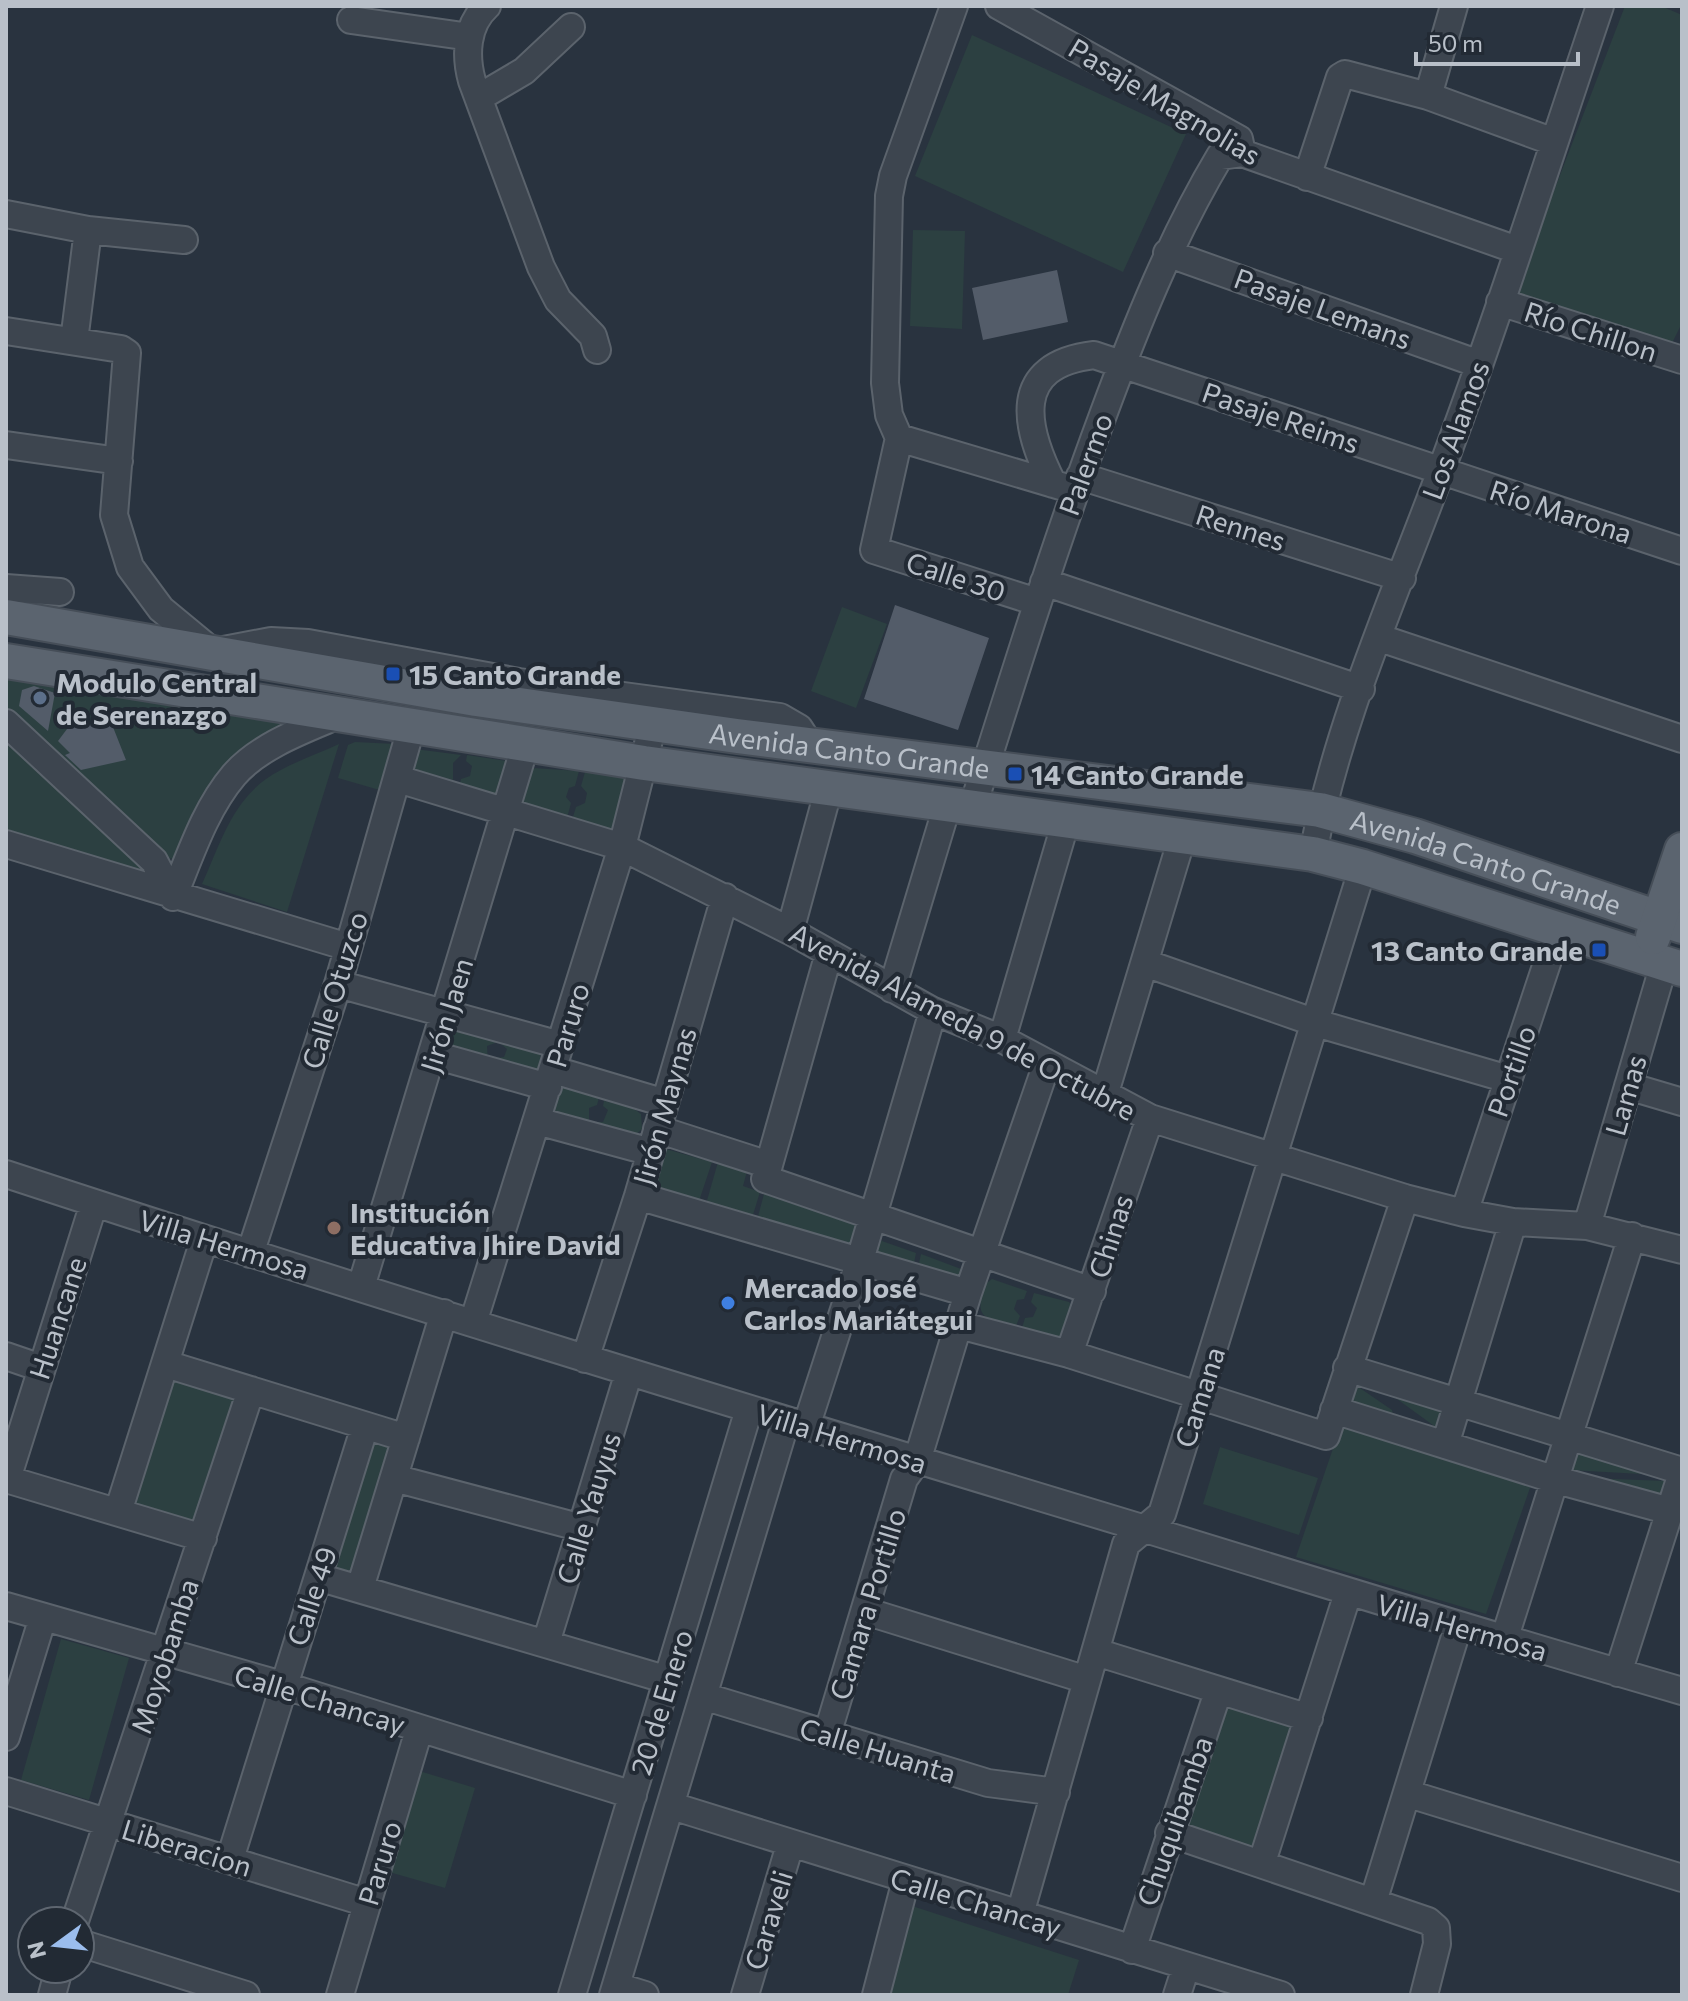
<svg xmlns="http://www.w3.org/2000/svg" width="1688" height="2001" font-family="Commissioner,sans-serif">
<rect width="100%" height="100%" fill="#29333f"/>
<path fill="#2c4041" d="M 1625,6 L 1661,6 L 1682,15 L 1682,323 L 1670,347 L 1514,295 Z
M 972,35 L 1186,134 L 1123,272 L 915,176 Z
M 913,230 L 965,231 L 962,329 L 910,326 Z
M 842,607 L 887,624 L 856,708 L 811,691 Z
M 6,667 L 320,717 L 256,752 L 177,859 L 165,858 L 6,714 Z
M 6,735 L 144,863 L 141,875 L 6,832 Z
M 355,742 L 396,744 L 383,791 L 338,778 L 348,745 Z
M 339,744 L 287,912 L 202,884 C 219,847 231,804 266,779 C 287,764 316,755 339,744 Z
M 415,749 L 461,755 L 453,763 L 453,780 L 410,768 Z
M 467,755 L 513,762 L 503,797 L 460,784 L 461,779 L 470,776 L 472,766 L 466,761 Z
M 533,768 L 579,771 L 575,786 L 569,788 L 566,797 L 571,803 L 567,818 L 523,802 Z
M 585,772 L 629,778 L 614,832 L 572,820 L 576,807 L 585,803 L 587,793 L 581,786 Z
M 458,1027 L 498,1035 L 495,1043 L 487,1046 L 488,1063 L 451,1050 L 448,1044 L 452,1030 Z
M 503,1038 L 540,1052 L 541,1066 L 536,1071 L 493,1065 L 495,1058 L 504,1057 L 507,1049 L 501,1044 Z
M 562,1087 L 599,1098 L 597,1105 L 589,1108 L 589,1127 L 551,1111 L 556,1090 Z
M 604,1101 L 633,1108 L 641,1114 L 642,1129 L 633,1137 L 595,1128 L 597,1122 L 603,1122 L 608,1110 L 603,1106 Z
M 662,1148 L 712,1162 L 699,1201 L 651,1185 Z
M 718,1162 L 747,1171 L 743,1186 L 760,1192 L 752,1218 L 706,1204 Z
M 764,1194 L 855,1225 L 851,1247 L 757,1220 Z
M 879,1240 L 916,1253 L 913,1268 L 876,1256 L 872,1244 Z
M 921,1254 L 961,1269 L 964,1273 L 961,1280 L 918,1268 Z
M 992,1279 L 1027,1291 L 1024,1299 L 1017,1300 L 1014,1309 L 1020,1316 L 1016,1326 C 985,1317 974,1321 984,1285 Z
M 1034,1293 L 1069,1302 L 1074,1309 L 1065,1338 L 1059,1340 L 1022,1328 L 1025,1318 L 1033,1317 L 1037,1308 L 1031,1302 Z
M 170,1380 L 237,1397 L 199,1528 L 131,1506 Z
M 1351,1382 L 1392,1410 L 1393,1415 L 1390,1417 L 1344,1403 Z
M 1398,1395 L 1444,1409 L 1437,1428 L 1397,1399 Z
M 1341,1425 L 1531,1485 L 1486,1614 L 1296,1557 Z
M 365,1438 L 393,1447 L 352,1578 L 323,1570 Z
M 1220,1447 L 1318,1478 L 1299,1535 L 1203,1504 Z
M 1572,1451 L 1641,1469 L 1641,1474 L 1570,1470 Z
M 1589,1478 L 1666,1481 L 1659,1501 Z
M 61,1639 L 129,1658 L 89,1800 L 21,1780 Z
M 1221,1701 L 1302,1724 L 1258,1855 L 1178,1828 Z
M 416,1770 L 475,1788 L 445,1888 L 382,1870 Z
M 912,1906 L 1079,1960 L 1068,1995 L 884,1995 Z"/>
<path fill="#535c69" d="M 1057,270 L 1068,322 L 983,340 L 972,288 Z
M 895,605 L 989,638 L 958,730 L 864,699 Z
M 34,686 L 55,693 L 48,731 L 19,706 L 22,690 Z
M 76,717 L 86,725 L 111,722 L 126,760 L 81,770 L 65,755 L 70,753 L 58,741 Z"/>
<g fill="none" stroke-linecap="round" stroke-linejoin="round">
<defs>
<path id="minor" d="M 487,6 C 466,25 465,56 472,81 L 541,267 L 558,300 L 593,336 L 597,350
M 954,6 L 893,176 L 889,196 L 885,383 L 889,415 L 899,438 L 874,550 L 1037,602
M 999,6 L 1239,139 L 1242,153 L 1517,250
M 351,20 L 470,37
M 1428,96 L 1454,6
M 480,97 L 524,71 L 571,27
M 1307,177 L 1340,77 L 1345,74 L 1428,96 L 1554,142
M 6,214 L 88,230 L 184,240
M 1167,253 L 1479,364
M 1500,302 L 1682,360
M 6,331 L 121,349 L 127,353 L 114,515 L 130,567 L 161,609 L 213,652 L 271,641 L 308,643 L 519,682 L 780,717 L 799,728 L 810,745
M 74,341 L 88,230
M 899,438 L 1064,487
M 6,445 L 119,461
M 1080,476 L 1402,578
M 1053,484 C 1024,427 1010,365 1094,355 L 1682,551
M 1044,582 L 1361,689
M 6,588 L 60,592
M 1380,638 L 1682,739
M 6,723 L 154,861 L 173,897
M 398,779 L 622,847 L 790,931 L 933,1011 L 1002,1039 L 1150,1118 L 1405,1198 L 1464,1213 L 1513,1222 L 1587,1226 L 1682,1250
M 973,806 C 1014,675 1055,544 1103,415 C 1136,326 1171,238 1220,156 L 1242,153
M 6,844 L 348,947
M 1313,854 C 1336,727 1394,597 1439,476 C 1497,321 1547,163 1600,6
M 173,897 C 190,856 205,809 234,775 C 260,745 306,729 341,714
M 790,931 L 829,788
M 829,953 L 765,1179 L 1092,1291
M 1145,963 L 1316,1023 L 1508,1079
M 338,984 L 560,1045
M 892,989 L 948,803
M 1002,1039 L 1066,821
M 434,1055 L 548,1087
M 554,1070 L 665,1103
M 1628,1086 L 1682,1102
M 1104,1096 L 1182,838
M 537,1121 L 651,1152
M 657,1129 L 769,1165
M 6,1174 C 383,1298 762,1413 1142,1528 C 1322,1583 1501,1639 1682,1691
M 638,1196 L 968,1293
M 1464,1213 L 1558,930
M 1587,1226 L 1664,964
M 250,1254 L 338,984 L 412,725
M 361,1287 L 526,743
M 473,1323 L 622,847 L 653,724
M 959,1325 L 1069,1354 L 1326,1436 L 1405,1198
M 1069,1354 L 1150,1118
M 6,1356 L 41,1368
M 585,1359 L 638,1196 L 725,897
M 166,1364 L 406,1438
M 1347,1368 L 1682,1471
M 1334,1410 L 1553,1479 L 1670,1511
M 806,1427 L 860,1260 L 933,1011
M 1445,1445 L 1513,1222
M 394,1478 L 582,1528
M 6,1479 L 203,1538
M 7,1479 L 94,1203
M 118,1512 L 204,1240
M 318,1577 L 668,1680
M 360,1588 L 444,1313
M 6,1606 L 282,1685 L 633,1795
M 865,1611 L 1087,1680
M 1504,1640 L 1632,1236
M 546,1643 L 629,1372
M 1096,1652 L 1309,1718
M 1618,1673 L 1682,1473
M 703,1696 L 988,1783 L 1056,1792
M 827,1735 L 904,1479 L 917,1461 L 968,1293 L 1046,1066
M 6,1737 L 43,1617
M 6,1791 L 367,1903
M 1409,1794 L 1682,1878
M 672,1806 L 1281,1995
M 1169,1833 L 1428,1921 L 1436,1928 L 1437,1944 L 1424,1995
M 230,1859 L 365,1426
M 1262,1862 L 1348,1593
M 1373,1902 L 1458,1627
M 1020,1914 L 1126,1544 L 1162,1514 L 1363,867
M 75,1921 L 251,1390
M 80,1943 L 246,1995
M 1132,1950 L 1218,1692
M 616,1986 L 645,1995
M 52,1995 L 59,1969
M 340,1995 L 419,1730
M 572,1995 L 749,1409
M 613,1995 L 786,1421
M 745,1995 L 790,1845
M 876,1995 L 906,1880
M 1177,1995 L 1186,1967"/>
<g id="major">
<path id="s1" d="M 6,617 L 476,699 L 737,736 L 1320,810 L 1415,836 L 1682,926"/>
<path d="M 6,661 L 644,763 L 1313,854 L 1363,867 L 1682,969"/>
<path d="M 1653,937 L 1682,850"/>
</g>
</defs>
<use href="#minor" stroke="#5b636c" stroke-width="30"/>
<use href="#major" stroke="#464e58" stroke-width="38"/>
<use href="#minor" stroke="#3d454f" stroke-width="26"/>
<use href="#major" stroke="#5b646f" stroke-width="34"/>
</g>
<g fill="#1a4fb4" stroke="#222a34" stroke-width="3">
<rect x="385" y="666" width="16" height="16" rx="4"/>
<rect x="1007" y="766" width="16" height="16" rx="4"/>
<rect x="1591" y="942" width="16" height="16" rx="4"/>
</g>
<circle fill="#5c6f8a" stroke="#222a34" stroke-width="3" cx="40" cy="698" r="8"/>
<circle fill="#8d6e63" stroke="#222a34" stroke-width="3" cx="334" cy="1228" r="8"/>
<circle fill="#3f7fe0" stroke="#222a34" stroke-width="3" cx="728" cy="1303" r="8"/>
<g text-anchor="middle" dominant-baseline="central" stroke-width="8" stroke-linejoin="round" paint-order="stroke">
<g font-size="28" fill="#b9c0c9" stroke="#222a34">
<text transform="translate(1165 101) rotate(31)">Pasaje Magnolias</text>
<text transform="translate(1323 308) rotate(20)">Pasaje Lemans</text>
<text transform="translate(1591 331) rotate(18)">Río Chillon</text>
<text transform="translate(1281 417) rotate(19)">Pasaje Reims</text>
<text transform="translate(1455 430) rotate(-70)">Los Alamos</text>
<text transform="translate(1085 464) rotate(-70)">Palermo</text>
<text transform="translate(1561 511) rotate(18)">Río Marona</text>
<text transform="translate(1241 527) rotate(18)">Rennes</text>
<text transform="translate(956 576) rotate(18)">Calle 30</text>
<text stroke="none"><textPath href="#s1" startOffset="854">Avenida Canto Grande</textPath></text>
<text stroke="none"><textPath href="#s1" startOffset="1502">Avenida Canto Grande</textPath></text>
<text transform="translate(334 990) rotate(-73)">Calle Otuzco</text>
<text transform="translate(446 1015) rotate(-73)">Jirón Jaen</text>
<text transform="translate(963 1021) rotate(28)">Avenida Alameda 9 de Octubre</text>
<text transform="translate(567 1025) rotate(-73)">Paruro</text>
<text transform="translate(1511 1071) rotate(-71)">Portillo</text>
<text transform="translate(1625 1095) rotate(-74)">Lamas</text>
<text transform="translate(664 1106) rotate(-74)">Jirón Maynas</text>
<text transform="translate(1110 1236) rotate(-72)">Chinas</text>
<text transform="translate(224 1244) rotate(17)">Villa Hermosa</text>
<text transform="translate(57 1318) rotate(-72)">Huancane</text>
<text transform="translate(1199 1397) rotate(-72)">Camana</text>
<text transform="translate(842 1438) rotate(17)">Villa Hermosa</text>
<text transform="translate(588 1508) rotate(-73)">Calle Yauyus</text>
<text transform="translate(311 1596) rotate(-72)">Calle 49</text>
<text transform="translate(867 1604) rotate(-73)">Camara Portillo</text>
<text transform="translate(1462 1627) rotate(16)">Villa Hermosa</text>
<text transform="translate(164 1656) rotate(-72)">Moyobamba</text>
<text transform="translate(320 1699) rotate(17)">Calle Chancay</text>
<text transform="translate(661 1702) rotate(-73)">20 de Enero</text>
<text transform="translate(878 1750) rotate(17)">Calle Huanta</text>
<text transform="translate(1174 1821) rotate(-71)">Chuquibamba</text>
<text transform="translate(187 1847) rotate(17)">Liberacion</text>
<text transform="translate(379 1863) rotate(-73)">Paruro</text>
<text transform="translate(976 1902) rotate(17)">Calle Chancay</text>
<text transform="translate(768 1920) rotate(-73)">Caraveli</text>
</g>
<g font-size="28" font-weight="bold" fill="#b9c0c9" stroke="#222a34" text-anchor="start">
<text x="409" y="674">15 Canto Grande</text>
<text x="56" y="682">Modulo Central<tspan x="56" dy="32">de Serenazgo</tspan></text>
<text x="1031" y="774">14 Canto Grande</text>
<text x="1583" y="950" text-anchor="end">13 Canto Grande</text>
<text x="350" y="1212">Institución<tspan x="350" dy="32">Educativa Jhire David</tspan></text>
<text x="744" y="1287">Mercado José<tspan x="744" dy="32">Carlos Mariátegui</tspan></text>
</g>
</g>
<rect width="1688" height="2001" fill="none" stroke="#b9c0c9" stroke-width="16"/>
<g transform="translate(56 1945) rotate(255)"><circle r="38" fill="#222a34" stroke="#5e6670" stroke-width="2"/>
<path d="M0-6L14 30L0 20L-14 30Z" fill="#9bbded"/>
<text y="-12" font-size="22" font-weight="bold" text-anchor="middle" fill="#b9c0c9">N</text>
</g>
<path d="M1416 52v12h162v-12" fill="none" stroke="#b9c0c9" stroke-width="4"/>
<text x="1428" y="52" font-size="24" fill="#b9c0c9" stroke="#222a34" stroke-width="6" paint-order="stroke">50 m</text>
</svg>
